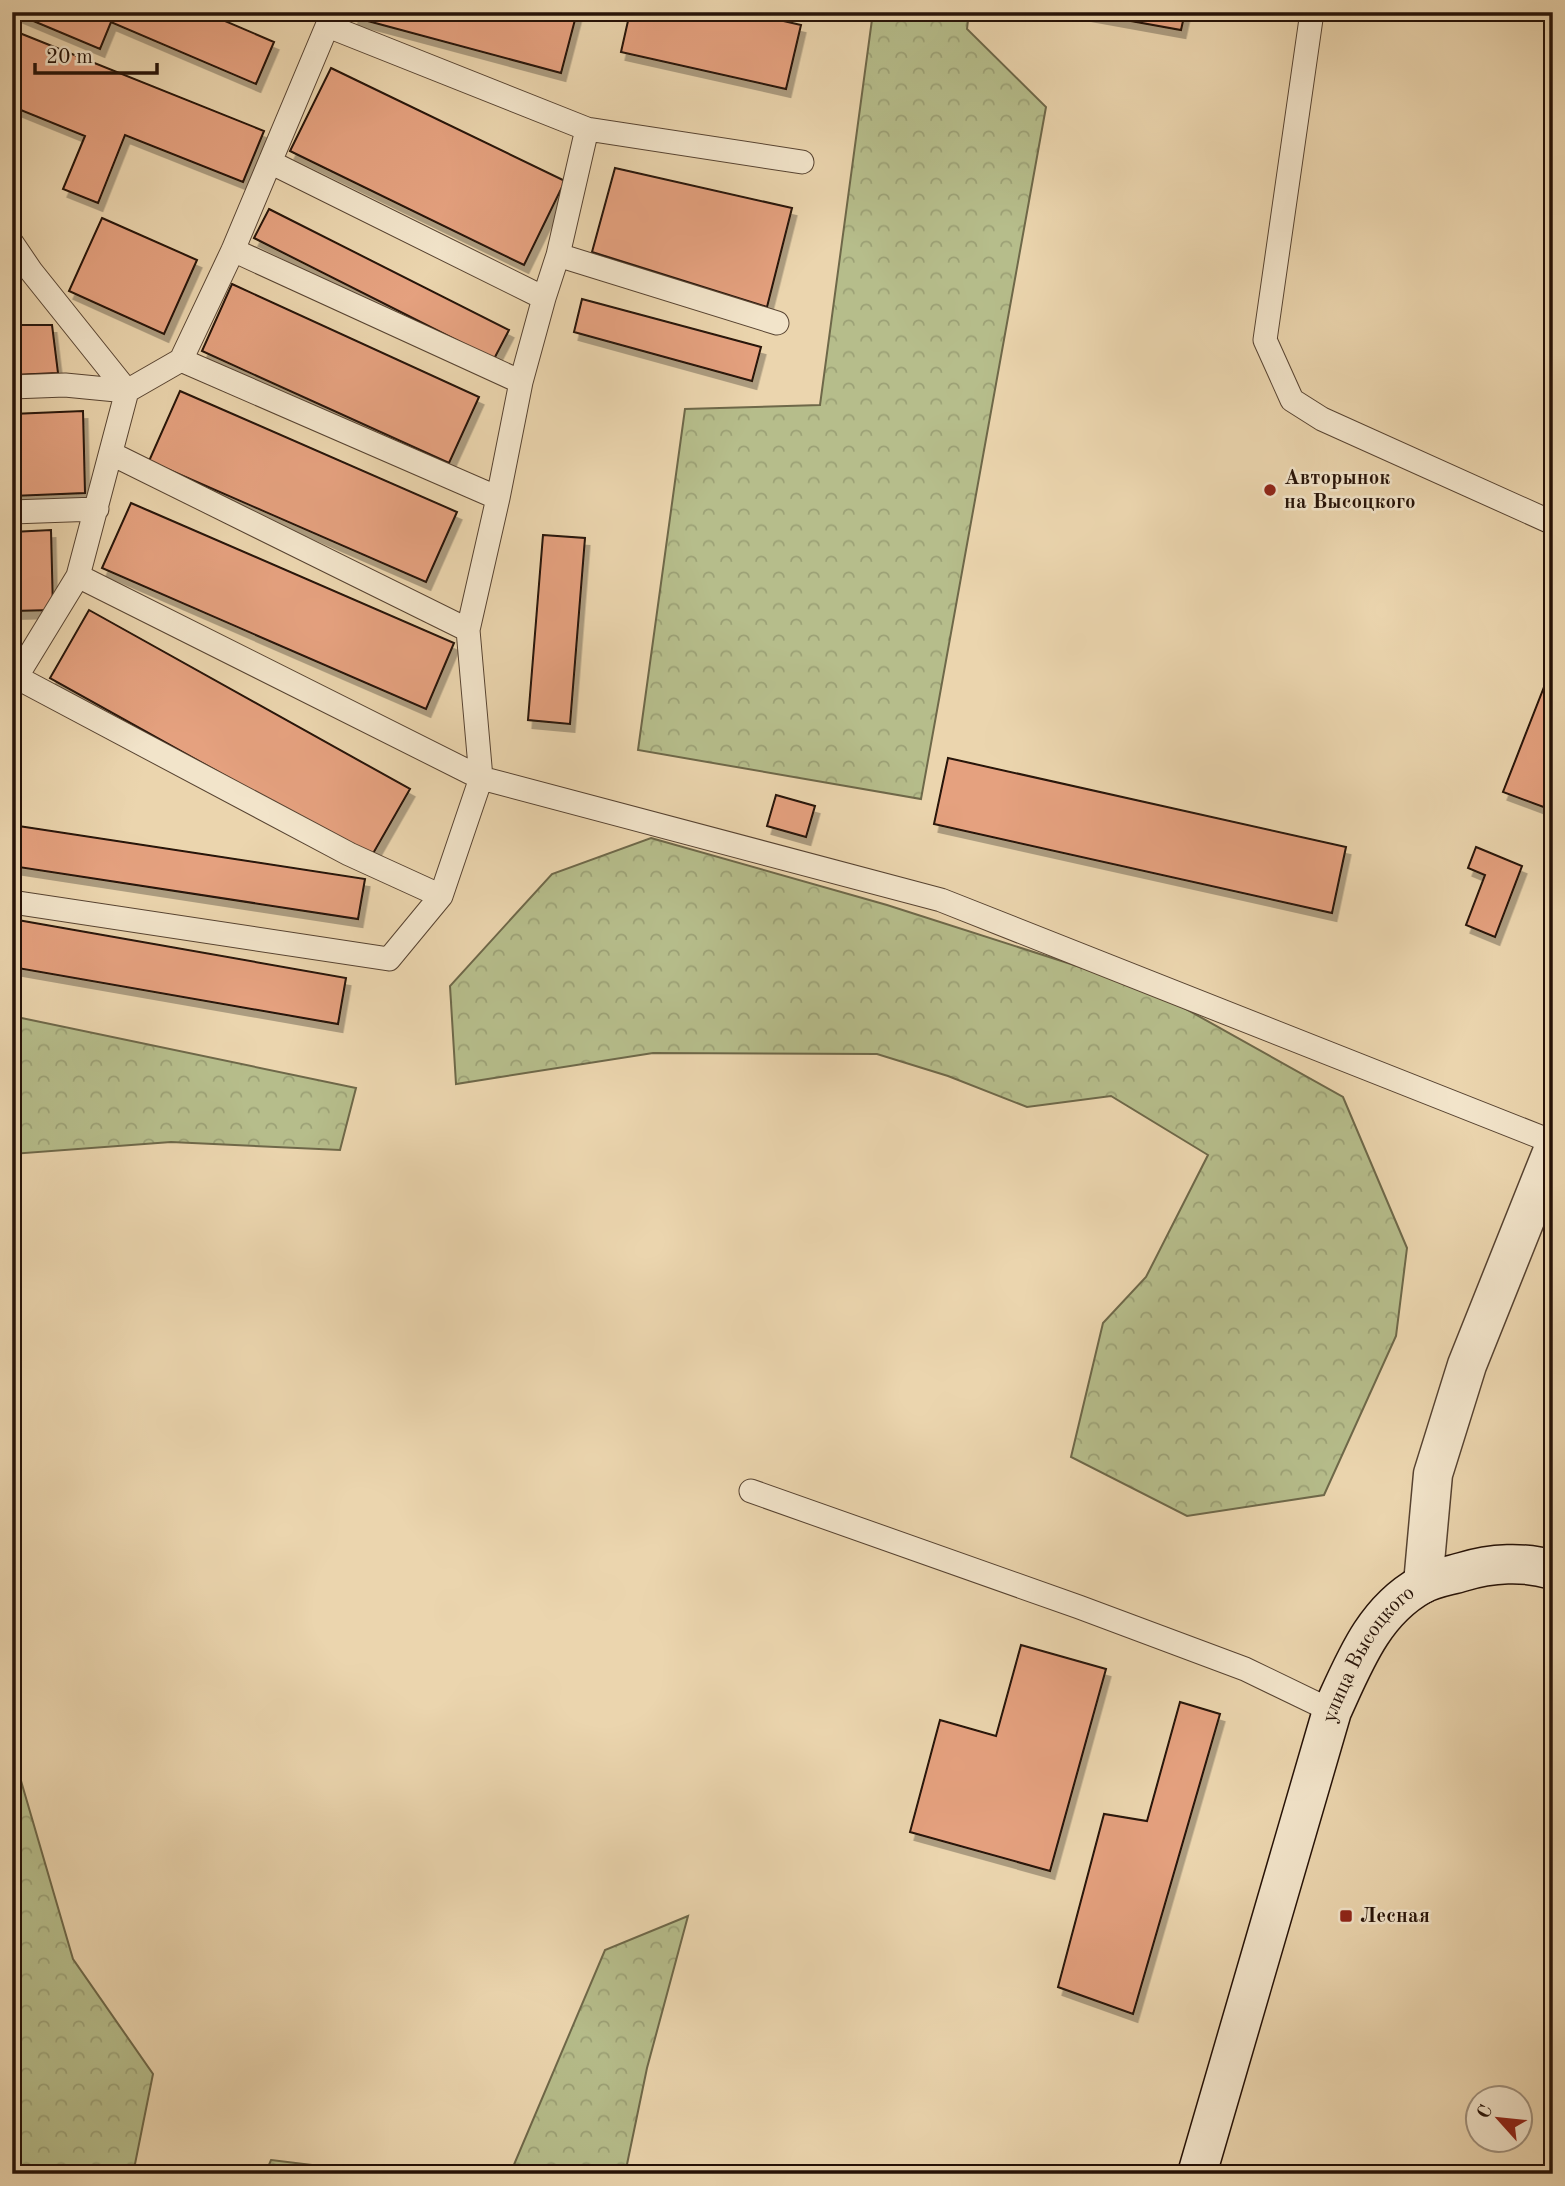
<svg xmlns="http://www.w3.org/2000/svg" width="1565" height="2186" font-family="'Old Standard TT',serif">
<defs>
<pattern id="forest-crowns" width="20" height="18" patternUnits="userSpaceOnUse" patternTransform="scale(1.75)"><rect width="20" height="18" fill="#b6bd8b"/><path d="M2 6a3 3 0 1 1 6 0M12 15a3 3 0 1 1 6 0" fill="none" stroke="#9ca176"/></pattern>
<filter id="shadow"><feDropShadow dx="4.5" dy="8" stdDeviation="0" flood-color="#0004"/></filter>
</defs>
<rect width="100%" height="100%" fill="#ebd5ae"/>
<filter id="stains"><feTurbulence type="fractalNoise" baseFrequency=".00286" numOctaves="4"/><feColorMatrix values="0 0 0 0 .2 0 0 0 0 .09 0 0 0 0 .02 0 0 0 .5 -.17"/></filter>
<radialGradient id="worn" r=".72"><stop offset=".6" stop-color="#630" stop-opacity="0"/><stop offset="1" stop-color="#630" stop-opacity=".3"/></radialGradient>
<path fill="url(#forest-crowns)" stroke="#6e6849" stroke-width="2" d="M 873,12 L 969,12 L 967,29 L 1046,107 L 921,799 L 638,750 L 685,409 L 820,405 Z
M 651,838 L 887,905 L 1152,990 L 1343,1097 L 1407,1248 L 1396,1336 L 1324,1495 L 1187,1516 L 1071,1457 L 1103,1323 L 1146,1277 L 1208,1155 L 1111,1096 L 1027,1107 L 948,1076 L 877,1054 L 653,1053 L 456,1084 L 450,986 L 552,874 Z
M 12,1016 L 356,1088 L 340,1150 L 171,1142 L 12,1154 Z
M 12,1750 L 73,1959 L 153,2074 L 133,2174 L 12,2174 Z
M 688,1916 L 647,2068 L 625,2174 L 510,2174 L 605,1950 Z
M 271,2160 L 386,2174 L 265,2174 Z"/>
<path fill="#e5a17f" stroke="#261207" stroke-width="2" filter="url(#shadow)" d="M 12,12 L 204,12 L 274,42 L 256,84 L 111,22 L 100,49 Z
M 355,12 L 577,12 L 561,73 L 353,17 Z
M 630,12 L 744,12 L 801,25 L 786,89 L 621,52 Z
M 1081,12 L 1185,12 L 1181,30 Z
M 12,30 L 264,131 L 243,182 L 125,135 L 98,203 L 63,189 L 85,136 L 16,108 L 12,116 Z
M 331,68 L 565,181 L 524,265 L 290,151 Z
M 615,168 L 792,208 L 767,307 L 592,252 Z
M 269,209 L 509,330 L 494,359 L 254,238 Z
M 102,218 L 197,260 L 164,334 L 69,291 Z
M 232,284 L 479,397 L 449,463 L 202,351 Z
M 582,299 L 761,347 L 752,381 L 574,332 Z
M 12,325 L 52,325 L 58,373 L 12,375 Z
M 180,391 L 457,512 L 426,582 L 149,461 Z
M 83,411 L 85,493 L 12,496 L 12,414 Z
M 131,503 L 454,643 L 426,709 L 102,568 Z
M 51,530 L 53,610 L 12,611 L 12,532 Z
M 543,535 L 585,538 L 570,724 L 528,720 Z
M 89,610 L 410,789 L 371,857 L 50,678 Z
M 1553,664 L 1553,801 L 1549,809 L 1503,792 Z
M 948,758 L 1346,847 L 1332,913 L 934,824 Z
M 776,795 L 815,806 L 806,837 L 767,826 Z
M 12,825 L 365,879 L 358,919 L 12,866 Z
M 1476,847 L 1522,866 L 1495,937 L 1466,925 L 1485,875 L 1468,868 Z
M 12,919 L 346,978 L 338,1024 L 12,967 Z
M 1021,1645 L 1106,1669 L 1050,1871 L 910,1832 L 940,1720 L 996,1736 Z
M 1180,1702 L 1220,1714 L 1133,2014 L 1058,1987 L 1104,1814 L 1147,1821 Z"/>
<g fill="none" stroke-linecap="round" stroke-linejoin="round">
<defs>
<path id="lane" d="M 1312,12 L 1265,340 L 1292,400 L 1322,419 L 1553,523
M 328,26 L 587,129 L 802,162
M 270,162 L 544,298
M 12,243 L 31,271 L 127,391 L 65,385 L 12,387
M 233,250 L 521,382
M 558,255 L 587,129
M 181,360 L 498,498
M 112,454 L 468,630
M 12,512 L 97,509
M 78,576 L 481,778 L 941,900 L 1553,1142
M 16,677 L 349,854 L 441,896
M 12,684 L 78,576 L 127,391 L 181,360 L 233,250 L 333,12
M 12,902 L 389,959 L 441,896 L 481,778 L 468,630 L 498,498 L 521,382 L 544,298 L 558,255 L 777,323
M 751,1491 L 1079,1607 L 1245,1669 L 1332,1711"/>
<path id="street" d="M 1423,1584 L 1433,1474 L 1467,1365 L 1553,1150"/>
<g id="secondary">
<path id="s1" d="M 1197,2174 L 1332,1711 C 1354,1663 1373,1612 1421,1585 C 1433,1578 1449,1576 1462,1572 C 1491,1563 1524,1561 1553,1570"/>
</g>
</defs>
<use href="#lane" stroke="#574331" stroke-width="25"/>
<use href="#street" stroke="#574331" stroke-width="41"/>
<use href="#secondary" stroke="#261207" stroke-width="41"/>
<use href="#lane" stroke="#f2e4ca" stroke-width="23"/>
<use href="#street" stroke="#f2e4ca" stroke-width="38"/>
<use href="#secondary" stroke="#f2e4ca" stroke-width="38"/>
</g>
<g fill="#8f2418" stroke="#f2e4ca" stroke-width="2.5">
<circle cx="1270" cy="490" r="7"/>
<rect x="1339" y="1909" width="14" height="14" rx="3.5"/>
</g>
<g text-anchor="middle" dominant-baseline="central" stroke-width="5" stroke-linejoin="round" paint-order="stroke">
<g font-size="21" font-weight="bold" fill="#261207" stroke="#f2e4ca" text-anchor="start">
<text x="1284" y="478">Авторынок<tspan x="1284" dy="24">на Высоцкого</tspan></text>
<text x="1360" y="1916">Лесная</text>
</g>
<g font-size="21" fill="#261207" stroke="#f2e4ca">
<text stroke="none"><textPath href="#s1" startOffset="550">улица Высоцкого</textPath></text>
</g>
</g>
<rect width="1565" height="2186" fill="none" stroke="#ebd5ae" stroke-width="42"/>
<rect x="14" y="14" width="1537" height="2158" fill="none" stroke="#261207" stroke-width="3.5"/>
<rect x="21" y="21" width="1523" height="2144" fill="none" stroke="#261207" stroke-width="2"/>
<g transform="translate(1499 2119) rotate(297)"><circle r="33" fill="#f2e4ca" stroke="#a0907c" stroke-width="2"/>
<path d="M0-5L12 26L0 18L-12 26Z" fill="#8f2418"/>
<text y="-10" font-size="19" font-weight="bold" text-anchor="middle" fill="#261207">С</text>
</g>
<path d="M35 63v10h122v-10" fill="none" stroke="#261207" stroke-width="3.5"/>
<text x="46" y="63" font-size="21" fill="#261207" stroke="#f2e4ca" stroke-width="5" paint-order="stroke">20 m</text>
<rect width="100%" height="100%" filter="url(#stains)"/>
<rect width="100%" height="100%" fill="url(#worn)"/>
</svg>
